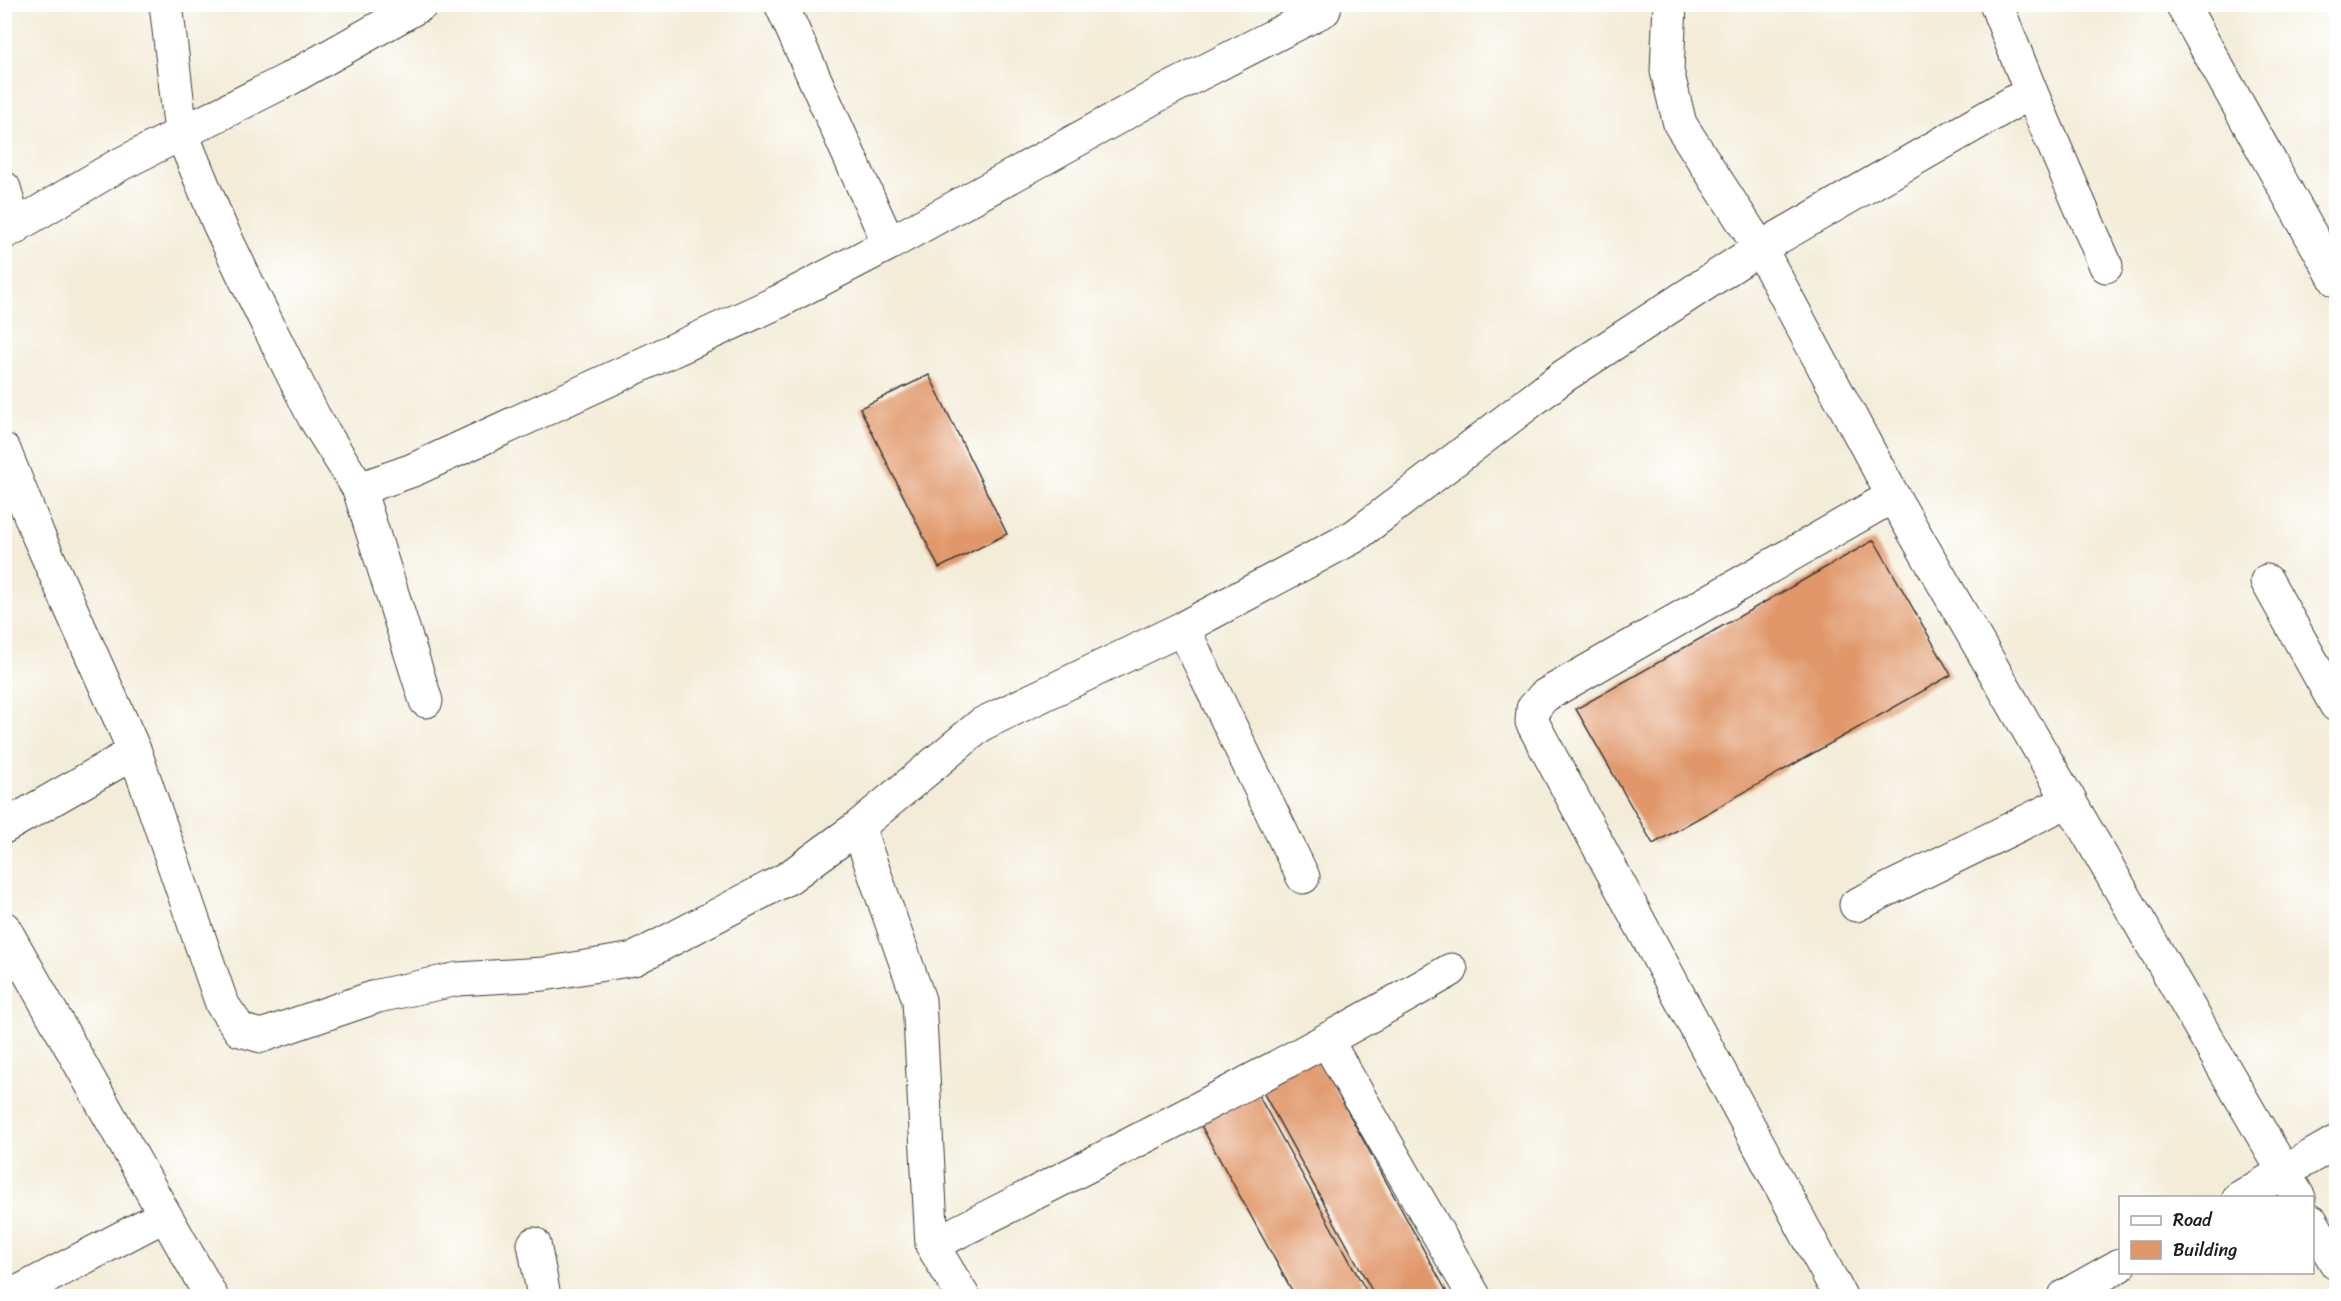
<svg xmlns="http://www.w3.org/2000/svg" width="2341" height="1301" font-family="Sriracha,sans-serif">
<rect width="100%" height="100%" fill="#fff"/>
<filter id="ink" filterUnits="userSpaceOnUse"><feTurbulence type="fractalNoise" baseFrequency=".0167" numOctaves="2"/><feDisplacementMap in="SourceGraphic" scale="12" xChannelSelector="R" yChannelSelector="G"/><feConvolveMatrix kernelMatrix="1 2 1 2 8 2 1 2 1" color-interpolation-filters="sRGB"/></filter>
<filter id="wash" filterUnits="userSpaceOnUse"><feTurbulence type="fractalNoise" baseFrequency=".008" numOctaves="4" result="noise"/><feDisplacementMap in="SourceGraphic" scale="24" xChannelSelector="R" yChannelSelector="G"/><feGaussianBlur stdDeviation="1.35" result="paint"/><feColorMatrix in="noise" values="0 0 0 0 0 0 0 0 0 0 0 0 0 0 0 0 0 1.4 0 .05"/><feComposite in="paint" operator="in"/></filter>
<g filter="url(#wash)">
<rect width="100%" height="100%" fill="#f3ecd8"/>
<g id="blocks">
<path fill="#e09769" d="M 929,375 L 1007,534 L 939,568 L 860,408 Z
M 1874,540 L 1951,675 L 1653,844 L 1576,709 Z
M 1316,1054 L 1449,1296 L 1375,1296 L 1259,1085 Z
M 1255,1089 L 1369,1296 L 1295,1296 L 1198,1120 Z"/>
</g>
</g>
<g filter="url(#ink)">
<use href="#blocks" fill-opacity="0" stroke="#3c3b38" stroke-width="1.5"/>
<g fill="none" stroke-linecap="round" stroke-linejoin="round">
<defs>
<path id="minor" d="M 166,4 L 181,132 L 219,224 L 252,293 L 314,417 L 359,489 L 413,470 L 780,301 L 889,244 L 1158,95 L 1324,10 L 1325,4
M 781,4 L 889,244
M 1670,4 L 1667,71 L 1680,124 L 1760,248 L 1893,496 L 2299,1198
M 1996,4 L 2031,92 L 2106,266
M 2182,4 L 2336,280
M 4,188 L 15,228
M 4,233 L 117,166 L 289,79 L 422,4
M 4,450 L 38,535 L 135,752 L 222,1004 L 240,1030 L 261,1036 L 378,996 L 458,979 L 544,974 L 634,959 L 788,878 L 858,827 L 982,724 L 1183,628 L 1355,536 L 1564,376 L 1760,248 L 2031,92
M 359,489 L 426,701
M 2267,581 L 2336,705
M 1183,628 L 1303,877
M 4,827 L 135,752
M 858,827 L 919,1000 L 932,1245 L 963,1296
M 1856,905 L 2070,800
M 4,928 L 165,1215
M 1327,1041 L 1474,1296
M 2239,1198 L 2336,1142
M 2312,1222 L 2336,1263
M 534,1244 L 544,1296
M 932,1245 C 1107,1157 1281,1068 1451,970
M 11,1296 L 165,1215 L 211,1296
M 1840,1296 L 1532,722 L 1533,709 L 1544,696 L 1893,496
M 2065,1296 L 2120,1265"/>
</defs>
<use href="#minor" stroke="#3c3b38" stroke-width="35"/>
<use href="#minor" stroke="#fff" stroke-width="33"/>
</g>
</g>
<rect width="2341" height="1301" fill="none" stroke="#fff" stroke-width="24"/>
<rect x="2119" y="1196" width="195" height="78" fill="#ffffff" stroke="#a4a4a4" stroke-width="1.5"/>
<rect x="2131" y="1216" width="30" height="9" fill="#ffffff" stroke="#a4a4a4" stroke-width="1.5"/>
<text x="2173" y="1226" font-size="18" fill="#1c1c1c">Road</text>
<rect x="2131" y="1241" width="30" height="18" fill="#e09769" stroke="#a4a4a4" stroke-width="1.5"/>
<text x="2173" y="1256" font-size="18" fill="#1c1c1c">Building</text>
</svg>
